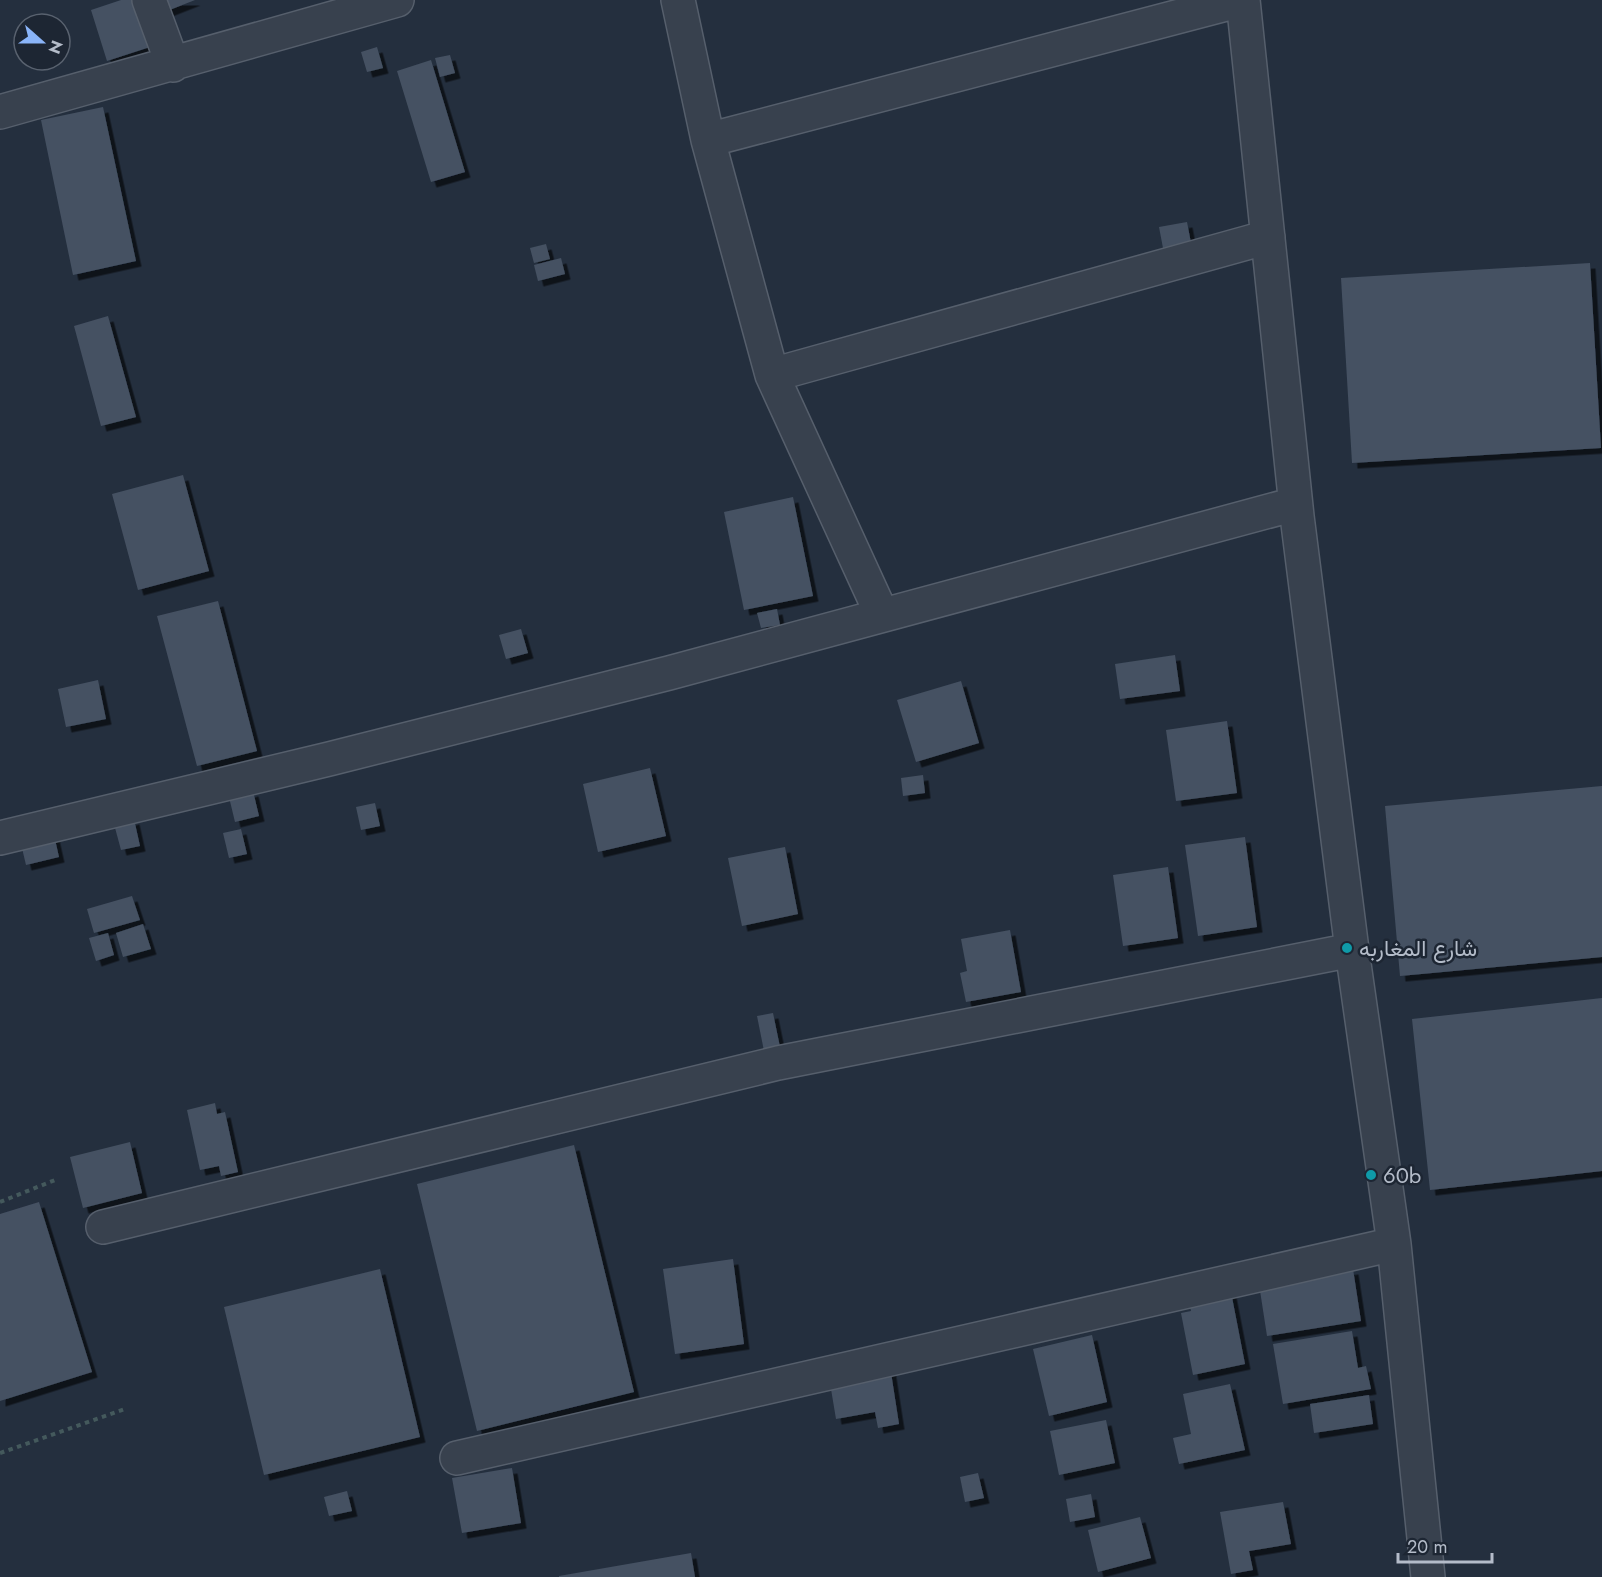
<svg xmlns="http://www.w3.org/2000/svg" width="1602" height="1577" font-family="Jost,Vazirmatn,sans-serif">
<defs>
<filter id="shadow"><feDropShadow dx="5.5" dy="5.5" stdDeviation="0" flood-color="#0009"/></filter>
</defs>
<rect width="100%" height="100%" fill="#242f3e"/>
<path fill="#455162" filter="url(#shadow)" d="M 121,0 L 134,0 L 150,47 L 107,61 L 91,10 Z
M 163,0 L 195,0 L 167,11 Z
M 377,47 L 383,68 L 367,72 L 361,52 Z
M 450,55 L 455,73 L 440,77 L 435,58 Z
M 431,60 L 465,172 L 431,182 L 397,71 Z
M 103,107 L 136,261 L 73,275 L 41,120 Z
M 1187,222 L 1191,243 L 1163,248 L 1159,227 Z
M 546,244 L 550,259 L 534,263 L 530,248 Z
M 561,258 L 565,274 L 538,281 L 534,265 Z
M 1590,263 L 1601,448 L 1352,463 L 1341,278 Z
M 108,316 L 136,417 L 101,426 L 74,326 Z
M 183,475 L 209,571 L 138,590 L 112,494 Z
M 793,497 L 813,596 L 744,610 L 724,512 Z
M 218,601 L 257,751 L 197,766 L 157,616 Z
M 777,609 L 780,625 L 761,628 L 757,613 Z
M 521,629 L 528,653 L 506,659 L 499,635 Z
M 1175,655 L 1180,691 L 1120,699 L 1115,664 Z
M 98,680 L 106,719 L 66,727 L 58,689 Z
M 961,681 L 979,743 L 916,762 L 897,700 Z
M 1227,721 L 1237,793 L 1176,801 L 1166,730 Z
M 650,768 L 666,836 L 598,852 L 583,784 Z
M 923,775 L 925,793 L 903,796 L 901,778 Z
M 1602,786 L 1602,957 L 1400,976 L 1385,806 Z
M 253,791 L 259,816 L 235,822 L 229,797 Z
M 375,803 L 380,826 L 361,830 L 356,807 Z
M 134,819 L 140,846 L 121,850 L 114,824 Z
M 241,829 L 247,854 L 229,858 L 223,833 Z
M 54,835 L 59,857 L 26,865 L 21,844 Z
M 1245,837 L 1257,927 L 1198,936 L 1185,845 Z
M 785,847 L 798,914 L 742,926 L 728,858 Z
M 1168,867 L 1178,938 L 1123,946 L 1113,875 Z
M 132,896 L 140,920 L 94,933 L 87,909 Z
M 143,924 L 151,949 L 123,957 L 116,933 Z
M 1010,930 L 1021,992 L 966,1002 L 960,973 L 967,971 L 961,939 Z
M 108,933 L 114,955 L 96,961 L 89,938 Z
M 1602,998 L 1602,1171 L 1430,1190 L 1412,1019 Z
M 773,1013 L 780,1047 L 764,1051 L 757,1016 Z
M 215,1103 L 217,1114 L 225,1112 L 238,1172 L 221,1176 L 219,1166 L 200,1170 L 187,1110 Z
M 130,1142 L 142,1193 L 83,1208 L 70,1157 Z
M 574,1145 L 634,1392 L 477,1431 L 417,1184 Z
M 39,1202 L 92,1372 L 0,1401 L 0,1214 Z
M 733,1259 L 744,1344 L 675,1354 L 663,1269 Z
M 380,1269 L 420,1437 L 264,1475 L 224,1307 Z
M 1353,1269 L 1361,1321 L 1267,1336 L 1259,1284 Z
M 1231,1292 L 1245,1364 L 1193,1375 L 1181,1313 L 1191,1311 L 1189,1300 Z
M 1352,1331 L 1358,1368 L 1366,1366 L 1371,1389 L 1283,1404 L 1273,1344 Z
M 1092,1335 L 1107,1402 L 1049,1416 L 1033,1349 Z
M 890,1366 L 899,1424 L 878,1428 L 875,1412 L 836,1419 L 829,1377 Z
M 1230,1384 L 1245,1450 L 1179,1464 L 1173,1438 L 1191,1434 L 1183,1394 Z
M 1369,1395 L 1373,1424 L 1314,1433 L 1310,1404 Z
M 1106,1420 L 1115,1463 L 1059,1475 L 1050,1431 Z
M 512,1468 L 521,1523 L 462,1533 L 452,1478 Z
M 978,1473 L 984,1498 L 965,1502 L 960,1477 Z
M 347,1491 L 352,1511 L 329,1516 L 324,1497 Z
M 1091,1494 L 1095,1517 L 1070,1522 L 1066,1499 Z
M 1283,1502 L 1291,1544 L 1249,1551 L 1253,1570 L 1231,1574 L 1220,1512 Z
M 1140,1517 L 1151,1558 L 1098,1572 L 1088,1530 Z
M 691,1553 L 695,1577 L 559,1577 L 559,1576 Z"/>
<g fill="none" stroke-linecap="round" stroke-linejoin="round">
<defs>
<path id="minor" d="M 149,0 L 173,65
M 678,0 L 708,140 L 772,375 L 882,615
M 1243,0 L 1297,516 L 1352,950 L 1394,1244 L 1428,1577
M 0,112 L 397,0
M 708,140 L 1241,0
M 772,375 L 1268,237
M 0,838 L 329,759 L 669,673 L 1295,504
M 103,1227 L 778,1063 L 1352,950
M 457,1458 L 1394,1244"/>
</defs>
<use href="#minor" stroke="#565f6c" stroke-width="36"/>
<path stroke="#44595c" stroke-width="4" stroke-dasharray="4.5 4.5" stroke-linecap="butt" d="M 0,1202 L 55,1180
M 0,1453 L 125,1409"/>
<use href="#minor" stroke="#38414e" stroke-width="33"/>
</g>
<g fill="#0f9aa8" stroke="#1d2633" stroke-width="2">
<circle cx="1347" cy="948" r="6"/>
<circle cx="1371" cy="1175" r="6"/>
</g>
<g text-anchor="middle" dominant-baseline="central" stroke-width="5" stroke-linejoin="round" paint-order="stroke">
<g font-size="22" fill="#b4bcc9" stroke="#1d2633" text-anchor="start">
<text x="1359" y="948">شارع المغاربه</text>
<text x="1383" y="1175">60b</text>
</g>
</g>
<g transform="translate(42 42) rotate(111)"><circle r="28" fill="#1d2633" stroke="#59626f" stroke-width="1.5"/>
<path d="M0-4.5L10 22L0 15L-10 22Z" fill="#8ab4f8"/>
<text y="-9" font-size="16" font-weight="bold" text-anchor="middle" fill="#b4bcc9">N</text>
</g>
<path d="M1398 1553v9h94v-9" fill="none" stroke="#b4bcc9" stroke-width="3"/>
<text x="1407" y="1553" font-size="18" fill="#b4bcc9" stroke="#1d2633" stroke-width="4.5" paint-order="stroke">20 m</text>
</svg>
